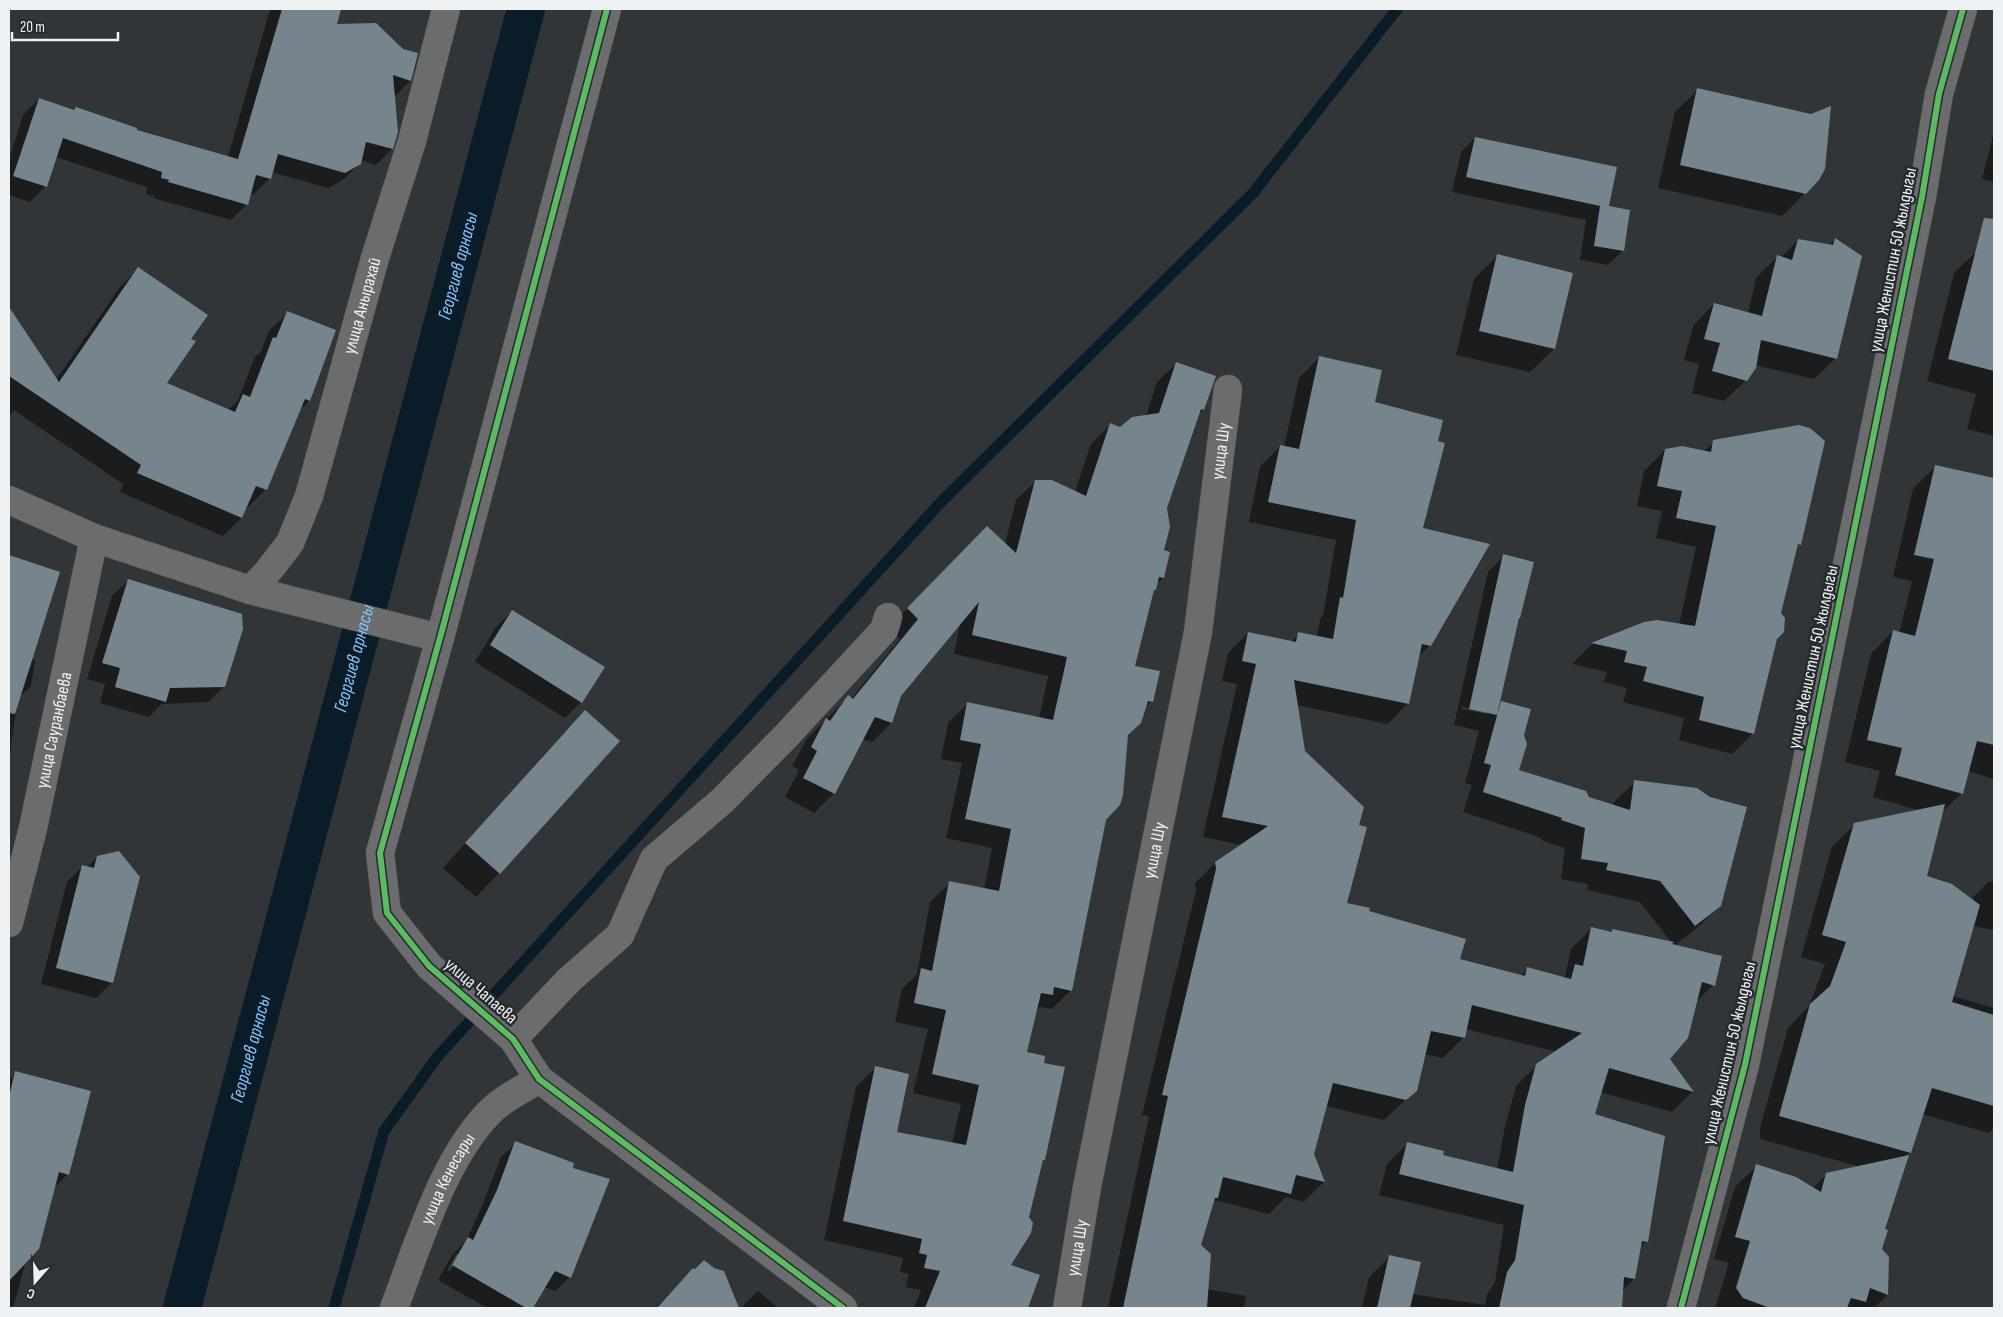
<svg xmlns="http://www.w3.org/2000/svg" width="2003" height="1317" font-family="'Sofia Sans Condensed',sans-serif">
<rect width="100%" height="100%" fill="#323537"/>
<path fill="#0007" fill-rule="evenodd" d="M 270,9 L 340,9 L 335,25 L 417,54 L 410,81 L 394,97 L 392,149 L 376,165 L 360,160 L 360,163 L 343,180 L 328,188 L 271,172 L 269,179 L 254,194 L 250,193 L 247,204 L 231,220 L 153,198 L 154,196 L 146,194 L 147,187 L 56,157 L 46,186 L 30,202 L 9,195 L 9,159 L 23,115 L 39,99 L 135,131 L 228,157 Z
M 1698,90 L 1805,193 L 1782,216 L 1658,188 L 1675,112 Z
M 1994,132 L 1994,182 L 1982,179 Z
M 1475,138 L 1607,207 L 1622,251 L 1608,265 L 1580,260 L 1586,220 L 1452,192 L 1461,152 Z
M 1835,239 L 1836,358 L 1814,379 L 1755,365 L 1746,380 L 1724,401 L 1692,393 L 1699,364 L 1684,360 L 1693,326 L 1714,304 L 1748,314 L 1756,278 L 1777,257 L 1780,258 L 1798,240 L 1829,246 Z
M 1994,247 L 1994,436 L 1967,429 L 1976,394 L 1927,381 L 1954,273 L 1977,251 Z
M 1497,256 L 1572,274 L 1554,349 L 1530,372 L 1456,355 L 1474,279 Z
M 138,269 L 190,340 L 165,383 L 228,410 L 238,400 L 255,357 L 261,352 L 269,331 L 288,313 L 309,401 L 299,411 L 266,489 L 247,508 L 246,507 L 241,518 L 223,536 L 120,492 L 123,484 L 14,410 L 9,417 L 9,332 L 24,332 L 56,380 L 120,287 Z
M 1319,358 L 1374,403 L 1421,529 L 1430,645 L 1418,657 L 1408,703 L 1388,724 L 1296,705 L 1304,751 L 1358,826 L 1345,904 L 1368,911 L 1458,960 L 1520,976 L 1527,969 L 1563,978 L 1565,976 L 1571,949 L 1591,929 L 1610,933 L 1613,930 L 1672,943 L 1640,902 L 1587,890 L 1588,884 L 1561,879 L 1565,848 L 1541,840 L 1542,838 L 1463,812 L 1472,785 L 1465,783 L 1479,731 L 1454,725 L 1488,572 L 1504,556 L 1519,618 L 1517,620 L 1498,707 L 1502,702 L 1523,735 L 1518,770 L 1614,806 L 1614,802 L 1635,782 L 1720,905 L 1699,926 L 1674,946 L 1713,985 L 1695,1003 L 1668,1058 L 1692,1092 L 1672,1112 L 1600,1092 L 1593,1115 L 1647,1241 L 1640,1248 L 1634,1279 L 1614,1299 L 1585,1294 L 1596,1308 L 1362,1308 L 1369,1277 L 1389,1257 L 1412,1294 L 1485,1305 L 1487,1294 L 1495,1282 L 1504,1225 L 1379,1195 L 1387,1164 L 1407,1144 L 1441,1156 L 1497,1170 L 1505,1126 L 1516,1086 L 1537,1065 L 1557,1052 L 1465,1029 L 1464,1037 L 1443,1058 L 1424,1054 L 1416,1090 L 1384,1120 L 1326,1106 L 1312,1154 L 1324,1182 L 1304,1202 L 1286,1197 L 1269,1214 L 1215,1200 L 1213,1202 L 1200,1246 L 1207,1289 L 1246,1296 L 1244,1308 L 1108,1308 L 1149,1116 L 1142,1115 L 1196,890 L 1195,883 L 1216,862 L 1242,845 L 1203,837 L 1237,684 L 1222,681 L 1228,653 L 1248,633 L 1291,642 L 1299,634 L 1317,637 L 1320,619 L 1323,615 L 1336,540 L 1249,522 L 1260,467 L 1280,446 L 1284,447 L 1299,378 ZM 1463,707 L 1486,712 L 1486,714 L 1462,709 Z
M 1177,363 L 1214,377 L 1203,410 L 1198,415 L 1165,508 L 1163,578 L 1156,584 L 1152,592 L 1134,667 L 1152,701 L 1144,709 L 1126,736 L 1104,819 L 1071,990 L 1052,1009 L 1040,1007 L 1035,1011 L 1025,1053 L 1044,1160 L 1041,1163 L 1009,1266 L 1039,1276 L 1026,1308 L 914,1308 L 921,1290 L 906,1287 L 909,1274 L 900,1272 L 903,1258 L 824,1240 L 856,1087 L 875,1068 L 895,1133 L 952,1143 L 961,1104 L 913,1093 L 928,1029 L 895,1022 L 902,989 L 917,974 L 930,902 L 950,883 L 984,890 L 992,848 L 946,838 L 962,763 L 941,759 L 948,723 L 967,704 L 1039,719 L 1048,676 L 954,654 L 960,623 L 900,695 L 891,723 L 872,742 L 862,739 L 834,793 L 814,813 L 785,797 L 799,770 L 792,766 L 807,739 L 848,697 L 851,699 L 900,639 L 888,628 L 968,546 L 1005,544 L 1016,500 L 1036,481 L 1075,492 L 1091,444 L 1110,425 L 1121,428 L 1146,416 L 1157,382 Z
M 1714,442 L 1799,544 L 1796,548 L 1780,613 L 1776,638 L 1753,733 L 1732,754 L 1679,740 L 1684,718 L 1623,702 L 1627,688 L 1604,682 L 1607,672 L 1572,664 L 1592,644 L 1645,624 L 1679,625 L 1696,547 L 1656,538 L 1662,511 L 1637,506 L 1644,471 L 1665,450 L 1703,452 Z
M 1936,466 L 1994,479 L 1994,779 L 1968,771 L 1962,793 L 1941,813 L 1925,877 L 1972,900 L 1973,897 L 1989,881 L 1994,882 L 1994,930 L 1973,926 L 1953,996 L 1994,1008 L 1994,1128 L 1989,1133 L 1922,1114 L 1910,1152 L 1904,1158 L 1883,1230 L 1881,1249 L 1887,1295 L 1874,1308 L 1715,1308 L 1729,1263 L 1714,1259 L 1735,1187 L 1757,1166 L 1813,1188 L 1827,1174 L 1861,1167 L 1760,1139 L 1760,1128 L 1788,1028 L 1809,1006 L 1825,964 L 1801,957 L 1832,847 L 1855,824 L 1921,811 L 1873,797 L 1880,771 L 1845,762 L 1871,654 L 1893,631 L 1899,633 L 1912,581 L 1893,577 L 1913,489 Z
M 9,556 L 59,572 L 31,660 L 35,660 L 31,686 L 18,698 L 9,759 Z
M 128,581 L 224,686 L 208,702 L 162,704 L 149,717 L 100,703 L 105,684 L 87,679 L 112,596 Z
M 512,611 L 581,702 L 565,718 L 475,662 L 496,627 Z
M 585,712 L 618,741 L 499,873 L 476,897 L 443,868 L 562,735 Z
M 98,857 L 112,982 L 96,998 L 41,984 L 67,882 L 83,866 L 87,867 Z
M 16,1073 L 68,1174 L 54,1188 L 26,1261 L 13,1308 L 9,1308 L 9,1080 Z
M 516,1143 L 570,1277 L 555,1291 L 544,1287 L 531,1308 L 487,1308 L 438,1280 L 453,1254 L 466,1241 L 482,1206 L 501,1157 ZM 456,1254 L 459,1254 L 450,1271 L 447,1270 Z
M 693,1269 L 713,1269 L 723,1272 L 738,1308 L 656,1308 Z
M 758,1291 L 778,1308 L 741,1308 Z"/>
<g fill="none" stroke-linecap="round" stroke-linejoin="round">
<path stroke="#0a1c28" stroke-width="11" d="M 334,1308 L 384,1131 L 438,1056 L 941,502 L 1253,193 L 1397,9"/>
<path stroke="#0a1c28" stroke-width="38" id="s1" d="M 182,1308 L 526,9"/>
</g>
<path fill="#76848e" d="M 282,9 L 341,9 L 337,24 L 376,23 L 403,49 L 418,53 L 411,81 L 393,75 L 398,132 L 393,149 L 366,142 L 361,164 L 345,173 L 278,154 L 271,179 L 256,175 L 248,205 L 168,182 L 169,180 L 161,178 L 162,172 L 63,138 L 47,187 L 13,176 L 39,98 L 74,110 L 76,107 L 137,128 L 137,130 L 238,159 Z
M 1697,88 L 1811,114 L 1831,106 L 1825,169 L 1819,180 L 1806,194 L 1680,165 Z
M 1475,137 L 1617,167 L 1609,206 L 1630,210 L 1624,251 L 1594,246 L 1600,206 L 1466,177 Z
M 1984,218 L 1994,219 L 1994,371 L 1948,359 Z
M 1835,238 L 1862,256 L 1837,359 L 1761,340 L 1756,368 L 1747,381 L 1712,371 L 1720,343 L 1704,339 L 1714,303 L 1762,316 L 1777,255 L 1792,260 L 1798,239 L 1833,245 Z
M 1497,254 L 1573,273 L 1555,349 L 1479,331 Z
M 138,267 L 208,315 L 191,339 L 196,341 L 167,383 L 235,412 L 243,394 L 250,397 L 273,337 L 276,338 L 287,311 L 336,330 L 310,401 L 305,399 L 267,490 L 256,486 L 242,518 L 137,473 L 141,465 L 9,376 L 9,307 L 59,382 Z
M 1319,356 L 1382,370 L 1375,402 L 1443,420 L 1438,441 L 1445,443 L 1423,528 L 1490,544 L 1431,646 L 1422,644 L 1409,704 L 1294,680 L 1305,751 L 1364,807 L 1359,825 L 1367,827 L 1347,903 L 1370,908 L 1369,911 L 1466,939 L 1460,959 L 1525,976 L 1527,967 L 1571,979 L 1575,964 L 1583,966 L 1591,927 L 1612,932 L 1612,929 L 1674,942 L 1672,944 L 1722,956 L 1715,986 L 1702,982 L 1688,1038 L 1670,1059 L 1694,1092 L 1609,1068 L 1595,1114 L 1665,1136 L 1648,1242 L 1642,1241 L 1635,1279 L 1624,1277 L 1622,1308 L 1499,1308 L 1507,1272 L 1515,1260 L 1524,1205 L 1399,1174 L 1407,1142 L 1444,1151 L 1443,1155 L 1513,1172 L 1525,1105 L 1536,1064 L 1582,1033 L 1472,1005 L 1465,1038 L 1431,1031 L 1417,1091 L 1406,1100 L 1333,1083 L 1314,1154 L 1325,1182 L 1296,1175 L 1291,1194 L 1223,1177 L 1218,1198 L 1215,1198 L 1201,1245 L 1211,1254 L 1207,1308 L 1123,1308 L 1168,1096 L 1162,1095 L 1216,869 L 1215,862 L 1268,826 L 1222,817 L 1256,664 L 1242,661 L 1248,632 L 1296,642 L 1298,632 L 1333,639 L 1340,597 L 1343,598 L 1356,520 L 1268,502 L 1280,445 L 1299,449 Z
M 1176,362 L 1216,376 L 1204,410 L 1201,409 L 1167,508 L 1170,527 L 1164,550 L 1170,552 L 1164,578 L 1159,577 L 1156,590 L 1154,590 L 1135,666 L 1160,671 L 1153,702 L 1148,701 L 1141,723 L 1128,735 L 1123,795 L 1120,805 L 1106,820 L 1072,991 L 1054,987 L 1053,995 L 1041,993 L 1027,1052 L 1045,1056 L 1044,1063 L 1065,1067 L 1045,1160 L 1043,1160 L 1029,1217 L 1033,1223 L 1031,1233 L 1011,1265 L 1040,1275 L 1028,1308 L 925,1308 L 940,1271 L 924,1268 L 927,1255 L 919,1253 L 922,1239 L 843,1221 L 875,1066 L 909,1074 L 897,1132 L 966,1145 L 979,1085 L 932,1074 L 946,1010 L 914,1003 L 921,968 L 932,971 L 949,881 L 999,891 L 1011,829 L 965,819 L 981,744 L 960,740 L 967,702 L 1053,720 L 1067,657 L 972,635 L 979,602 L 901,696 L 892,723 L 875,717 L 835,794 L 803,778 L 817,751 L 811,747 L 826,718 L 830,721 L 848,695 L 853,699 L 918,619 L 907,608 L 987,526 L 1016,553 L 1035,480 L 1052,480 L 1086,496 L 1110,423 L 1120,427 L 1132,417 L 1159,413 Z
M 1799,425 L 1810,428 L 1825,441 L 1801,545 L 1798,544 L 1781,613 L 1785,618 L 1784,632 L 1777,639 L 1754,734 L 1699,720 L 1704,697 L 1643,681 L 1647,667 L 1624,662 L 1627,651 L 1591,643 L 1644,622 L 1657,620 L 1695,626 L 1716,526 L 1676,518 L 1682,491 L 1657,486 L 1665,449 L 1682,446 L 1711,452 L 1713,440 Z
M 1935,465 L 1994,478 L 1994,745 L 1977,741 L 1963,794 L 1895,775 L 1902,748 L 1867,740 L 1893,630 L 1915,636 L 1934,559 L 1914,555 Z
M 1503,554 L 1534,562 L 1520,618 L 1519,618 L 1497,715 L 1469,709 Z
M 9,555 L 60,572 L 15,714 L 9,713 Z
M 128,579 L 242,614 L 243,629 L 225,687 L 170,688 L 166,702 L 115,687 L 120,668 L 102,663 Z
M 512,610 L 605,667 L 582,703 L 490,645 Z
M 1501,701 L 1531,709 L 1524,735 L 1527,744 L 1519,770 L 1586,791 L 1589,797 L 1630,810 L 1634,780 L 1697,788 L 1710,797 L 1747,807 L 1721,906 L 1695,926 L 1660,881 L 1606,870 L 1608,863 L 1581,859 L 1585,828 L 1561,820 L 1562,818 L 1483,792 L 1491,765 L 1484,763 Z
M 585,710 L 620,741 L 500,874 L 465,843 Z
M 1945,804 L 1927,876 L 1952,884 L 1980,905 L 1952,1002 L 1994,1015 L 1994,1106 L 1932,1088 L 1911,1153 L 1779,1116 L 1810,1004 L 1830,986 L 1846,942 L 1822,935 L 1854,823 Z
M 119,851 L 140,877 L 113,983 L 56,968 L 82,865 L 94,868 L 97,856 Z
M 15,1071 L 91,1091 L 69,1175 L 59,1172 L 39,1249 L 9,1281 L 9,1097 Z
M 515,1141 L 574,1163 L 573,1168 L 610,1179 L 571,1278 L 555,1271 L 533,1308 L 526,1308 L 452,1265 L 468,1237 L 473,1240 L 497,1190 Z
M 1909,1155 L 1885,1229 L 1888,1230 L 1882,1249 L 1889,1257 L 1888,1295 L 1870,1288 L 1866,1302 L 1851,1298 L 1847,1308 L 1770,1308 L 1743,1298 L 1736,1288 L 1750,1241 L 1735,1237 L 1756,1164 L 1796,1177 L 1821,1192 L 1826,1173 Z
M 1389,1255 L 1421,1262 L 1410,1308 L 1377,1308 Z
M 704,1260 L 714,1268 L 724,1271 L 739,1308 L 657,1308 L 693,1268 L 695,1269 Z"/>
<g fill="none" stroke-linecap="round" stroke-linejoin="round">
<defs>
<g id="minor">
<path d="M 607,9 L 440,638 L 380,853 L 387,913 L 429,966 L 513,1039 L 539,1079 L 843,1308"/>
<path d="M 9,500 L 94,538 L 250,590 L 440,638"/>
<path id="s2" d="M 250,590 L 266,574 L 290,543 L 309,496 L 375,258 L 412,141 L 446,9"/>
<path id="s3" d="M 9,923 L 33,828 L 94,538"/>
<path d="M 513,1039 L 569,980 L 620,935 L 654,859 L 722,801 L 786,736 L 884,630 L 888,617"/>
<path id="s4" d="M 394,1308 C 418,1246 444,1154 494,1108 C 506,1097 525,1088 539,1079"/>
<path id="s5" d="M 1067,1308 L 1087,1187 L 1198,632 L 1228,389"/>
<path d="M 1681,1308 L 1745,1065 L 1922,197 L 1939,94 L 1963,9"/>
</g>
</defs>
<use href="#minor" stroke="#515456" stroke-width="29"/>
<use href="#minor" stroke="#6a6c6e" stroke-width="28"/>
<defs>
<path id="cycleway" d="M 607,9 L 440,638 L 380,853 L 387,913 L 429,966 L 513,1039 L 539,1079 L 843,1308
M 1681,1308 L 1745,1065 L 1922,197 L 1939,94 L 1963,9"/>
</defs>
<use href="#cycleway" stroke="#262b2e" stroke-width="9"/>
<use href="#cycleway" stroke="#5cba63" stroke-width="6"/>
</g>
<g text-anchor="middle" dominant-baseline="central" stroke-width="5" stroke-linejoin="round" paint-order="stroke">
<g font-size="18" fill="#eef2f4" stroke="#262b2e">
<text transform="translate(1893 260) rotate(-79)">улица Женистин 50 жылдыгы</text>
<text stroke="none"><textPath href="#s2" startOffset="310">улица Анырахай</textPath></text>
<text stroke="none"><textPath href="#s5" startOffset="871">улица Шу</textPath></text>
<text transform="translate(1813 657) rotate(-78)">улица Женистин 50 жылдыгы</text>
<text stroke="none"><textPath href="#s3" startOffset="198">улица Сауранбаева</textPath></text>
<text stroke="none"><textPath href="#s5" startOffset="466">улица Шу</textPath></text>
<text transform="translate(481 991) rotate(41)">улица Чапаева</text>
<text transform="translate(1729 1053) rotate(-77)">улица Женистин 50 жылдыгы</text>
<text stroke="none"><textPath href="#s4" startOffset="140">улица Кенесары</textPath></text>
<text stroke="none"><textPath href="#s5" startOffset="61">улица Шу</textPath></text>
</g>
<g font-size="19" font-style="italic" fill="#84c6fa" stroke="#262b2e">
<text stroke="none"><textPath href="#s1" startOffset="1078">Георгиев арнасы</textPath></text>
<text stroke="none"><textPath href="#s1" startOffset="672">Георгиев арнасы</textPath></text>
<text stroke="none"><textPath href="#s1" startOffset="268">Георгиев арнасы</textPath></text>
</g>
</g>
<rect width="2003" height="1317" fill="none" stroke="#eef2f4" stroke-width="20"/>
<g transform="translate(35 1282) rotate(200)" stroke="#262b2e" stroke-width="4" paint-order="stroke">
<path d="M0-4L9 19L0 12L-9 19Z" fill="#eef2f4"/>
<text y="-8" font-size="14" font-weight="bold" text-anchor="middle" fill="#eef2f4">С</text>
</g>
<path d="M12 32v8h106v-8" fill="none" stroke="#eef2f4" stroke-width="2.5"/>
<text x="20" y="32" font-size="15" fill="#eef2f4" stroke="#262b2e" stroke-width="4" paint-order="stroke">20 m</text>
</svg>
